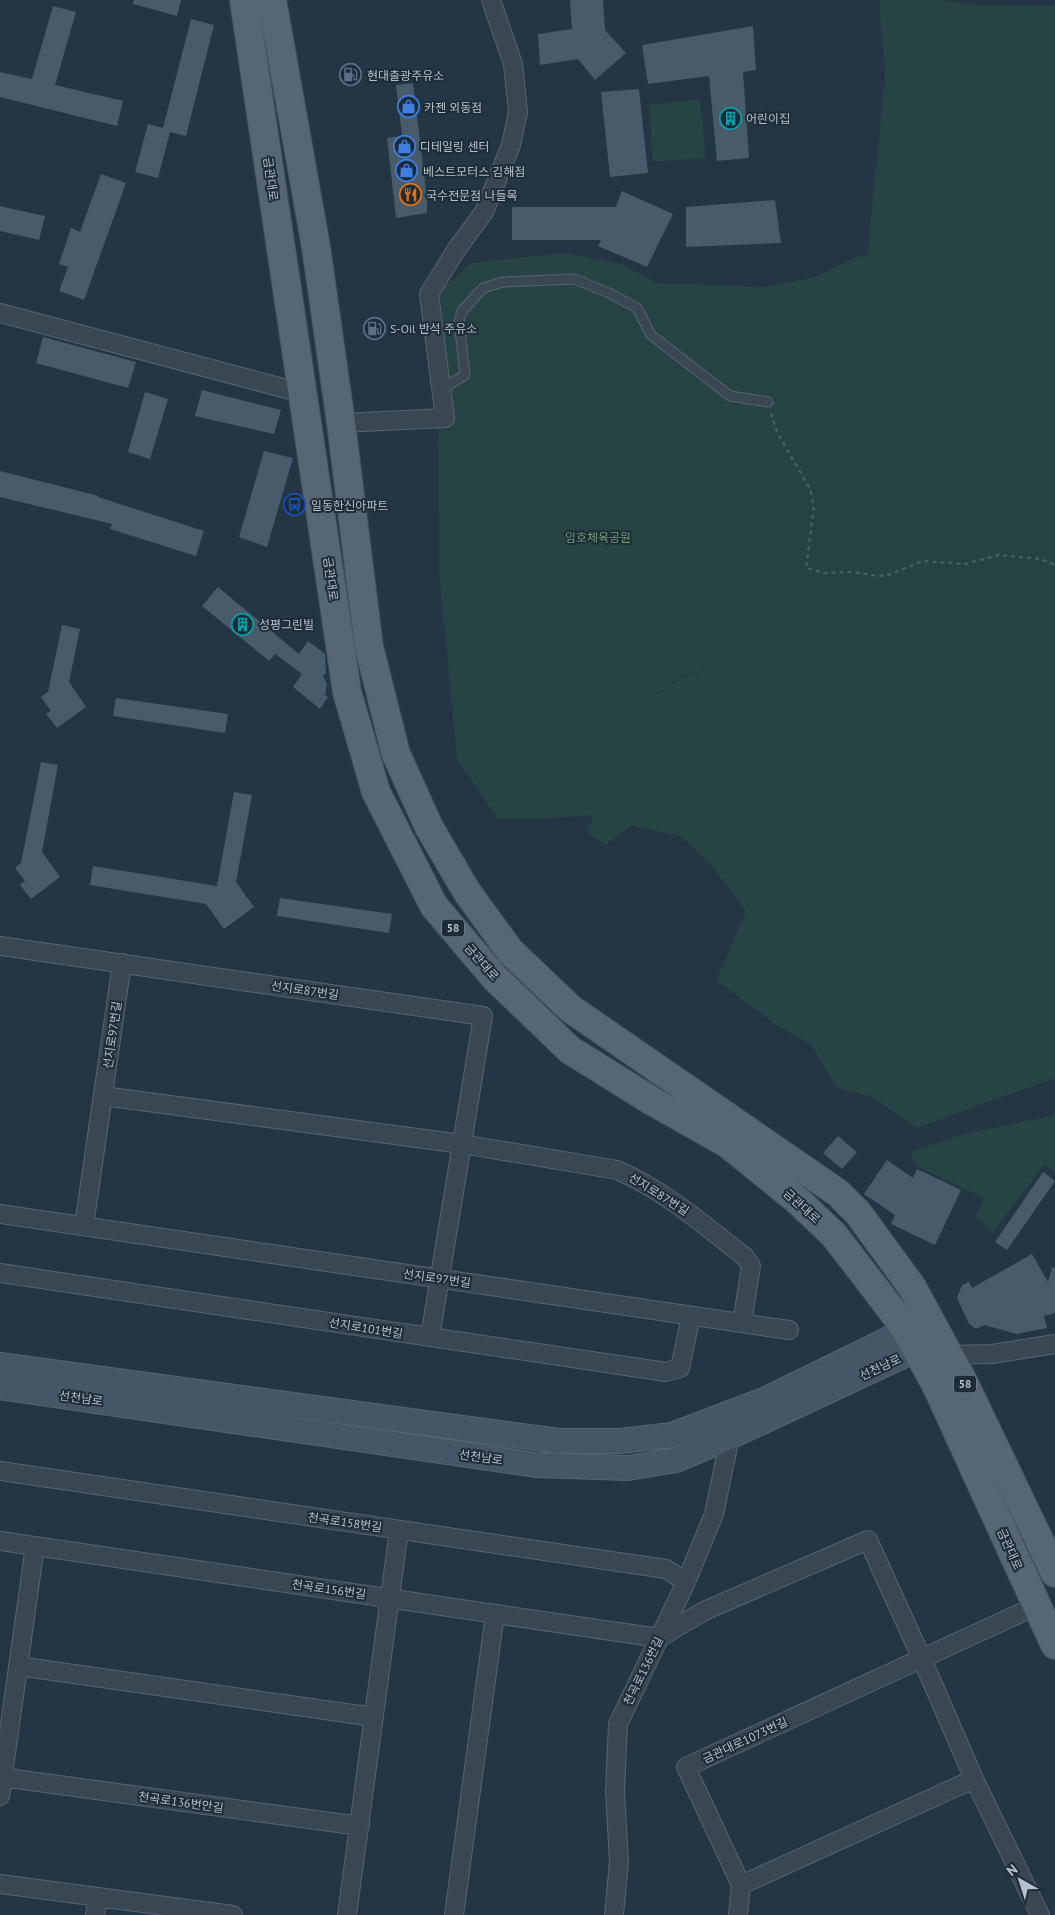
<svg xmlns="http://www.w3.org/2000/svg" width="1055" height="1915" font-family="'PT Sans','Noto Sans KR',sans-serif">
<rect width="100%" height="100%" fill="#243543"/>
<path fill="#264444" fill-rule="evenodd" d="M 879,0 L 938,0 L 976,5 L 1055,6 L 1055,1078 L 916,1128 L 871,1096 L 837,1088 L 811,1045 L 775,1024 L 716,980 L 746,912 L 709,862 L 680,836 L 632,826 L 605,845 L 587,832 L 594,815 L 537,819 L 498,819 L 457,759 L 439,572 L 438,440 L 444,371 L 433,297 L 471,263 L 565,253 L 621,264 L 657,283 L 767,287 L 815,277 L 852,259 L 867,255 L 885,77 ZM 726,666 L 682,677 L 640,706 L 681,676 Z
M 700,99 L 706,158 L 653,162 L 649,105 Z
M 1055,1115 L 1055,1172 L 1044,1165 L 993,1232 L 976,1216 L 984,1198 L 917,1166 L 910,1152 L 961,1135 Z"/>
<path fill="#485b6a" d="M 134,0 L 181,0 L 177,16 L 133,4 Z
M 570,0 L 603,0 L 605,30 L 626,53 L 595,80 L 578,59 L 540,65 L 538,34 L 572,29 Z
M 53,6 L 76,12 L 55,85 L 123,101 L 117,126 L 0,97 L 0,72 L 32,79 Z
M 191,19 L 214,25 L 186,136 L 170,132 L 158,178 L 135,172 L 148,124 L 163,128 Z
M 753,26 L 756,70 L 743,72 L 749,158 L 717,161 L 709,76 L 648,84 L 642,45 Z
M 413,83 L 427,198 L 427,213 L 396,218 L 387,138 L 402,136 L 396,85 Z
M 639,89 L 648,173 L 610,177 L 601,92 Z
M 101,174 L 126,183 L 84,300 L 59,291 L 68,267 L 59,264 L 71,228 L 80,232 Z
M 622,191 L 673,214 L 647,267 L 598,246 L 601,240 L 512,240 L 512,207 L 616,207 Z
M 775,200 L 781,243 L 686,247 L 686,207 Z
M 0,206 L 45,216 L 39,240 L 0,231 Z
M 43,337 L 136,362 L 128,388 L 36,363 Z
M 202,390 L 281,410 L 274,434 L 195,416 Z
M 145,392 L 168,399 L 150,459 L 128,452 Z
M 264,451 L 293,458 L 267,547 L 239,537 Z
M 0,471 L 99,496 L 98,497 L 204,531 L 196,556 L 110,529 L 112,524 L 0,497 Z
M 218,587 L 299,654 L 308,641 L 325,654 L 326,673 L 323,676 L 327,684 L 325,695 L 328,697 L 320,709 L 293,687 L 302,674 L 275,654 L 269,661 L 202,606 Z
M 62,625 L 80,629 L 69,682 L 86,707 L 57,728 L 46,714 L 51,711 L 41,697 L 48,692 Z
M 116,698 L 228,714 L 225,733 L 113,716 Z
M 41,762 L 58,765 L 42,852 L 60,877 L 31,899 L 20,885 L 25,881 L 15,868 L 21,863 Z
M 234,792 L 252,795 L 236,882 L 254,907 L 224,929 L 206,904 L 90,885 L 93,866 L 217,886 Z
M 280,898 L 392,914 L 389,933 L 277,916 Z
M 838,1136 L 857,1152 L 842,1169 L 823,1153 Z
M 887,1160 L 913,1178 L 917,1169 L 961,1190 L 935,1245 L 891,1224 L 895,1215 L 864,1194 Z
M 1043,1172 L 1055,1181 L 1007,1250 L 995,1242 Z
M 1032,1254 L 1048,1282 L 1052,1267 L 1055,1268 L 1055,1313 L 1044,1316 L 1047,1328 L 1017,1334 L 984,1325 L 976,1329 L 969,1324 L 957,1298 L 962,1285 L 969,1282 L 972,1288 Z"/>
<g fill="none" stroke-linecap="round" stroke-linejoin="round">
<defs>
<path id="lane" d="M 442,389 L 465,375 L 459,321 L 462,311 L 483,288 L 503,282 L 574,279 L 609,293 L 637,308 L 651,335 L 730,396 L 768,402"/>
<path id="street" d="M 0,313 L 302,393
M 341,423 L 445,418 L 429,294 L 456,250 L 484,212 L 511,145 L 518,112 L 513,64 L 491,0
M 0,946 L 483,1016 L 430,1337
M 103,1096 L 462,1144 L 617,1170 C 664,1190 704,1225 745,1257 L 751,1266 L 742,1323
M 0,1214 L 789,1330
M 84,1226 L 122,963
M 0,1273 L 666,1372 L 680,1368 L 691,1316
M 949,1355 L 992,1354 L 1055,1344
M 0,1471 L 666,1569 L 686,1582
M 0,1541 L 659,1638 L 704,1611 L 868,1540 L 922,1659 L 974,1779 L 1040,1915
M 18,1666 L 374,1717
M 0,1777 L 360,1826
M 0,1796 L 35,1546
M 0,1884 L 233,1915
M 741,1885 L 974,1779
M 95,1915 L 98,1897
M 347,1915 L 399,1530
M 454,1915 L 495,1614
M 614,1915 L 619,1862 L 615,1791 L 618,1724 L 686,1582 L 714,1514 L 730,1437
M 738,1915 L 741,1885 L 686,1767 L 1036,1606"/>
<path id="secondary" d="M 0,1365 L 559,1441 L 620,1441 L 672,1435 L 764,1400 L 881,1343 L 922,1320
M 0,1387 L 536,1465 L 628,1468 L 676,1460 L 721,1441 L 933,1342"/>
<path id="primary" d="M 244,0 L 347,692 L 376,792 L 434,906 L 495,978 L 570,1050 L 652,1101 L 728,1144 L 797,1200 L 834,1235 L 887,1304 L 906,1330 L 936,1385 L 1055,1645
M 272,0 L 316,247 L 341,423 L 369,647 L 396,754 L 429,827 L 467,892 L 510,951 L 571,1009 L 838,1193 L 858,1213 L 912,1287 L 964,1383 L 1055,1573"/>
</defs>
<use href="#lane" stroke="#576470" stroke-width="11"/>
<use href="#street" stroke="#576470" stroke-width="20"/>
<use href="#secondary" stroke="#576470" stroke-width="26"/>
<use href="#primary" stroke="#43505c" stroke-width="30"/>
<path stroke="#456060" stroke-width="2.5" stroke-dasharray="4 4" stroke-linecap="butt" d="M 771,413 L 777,432 L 810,489 L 814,506 L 806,568 L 824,573 L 852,572 L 879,576 L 891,574 L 923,561 L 965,564 L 999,555 L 1041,559 L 1055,565"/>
<use href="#lane" stroke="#394753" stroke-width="9"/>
<use href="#street" stroke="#394753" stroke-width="18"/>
<use href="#secondary" stroke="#475666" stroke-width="24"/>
<use href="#primary" stroke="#576673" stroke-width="28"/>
</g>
<defs>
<symbol id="fuel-ring" viewBox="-11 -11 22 22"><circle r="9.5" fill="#1e2c38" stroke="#5c6f8a" stroke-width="1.5"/><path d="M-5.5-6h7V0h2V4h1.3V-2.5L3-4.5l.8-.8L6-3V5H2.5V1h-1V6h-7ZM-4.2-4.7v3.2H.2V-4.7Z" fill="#5c6f8a"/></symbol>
<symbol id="shop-ring" viewBox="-11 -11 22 22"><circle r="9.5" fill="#1e2c38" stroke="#3f7fe0" stroke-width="1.5"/><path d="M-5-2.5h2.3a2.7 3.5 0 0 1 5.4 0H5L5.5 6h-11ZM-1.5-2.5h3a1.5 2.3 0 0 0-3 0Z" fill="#3f7fe0"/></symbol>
<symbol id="building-ring" viewBox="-11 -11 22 22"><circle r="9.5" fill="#1e2c38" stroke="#0f9aa8" stroke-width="1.5"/><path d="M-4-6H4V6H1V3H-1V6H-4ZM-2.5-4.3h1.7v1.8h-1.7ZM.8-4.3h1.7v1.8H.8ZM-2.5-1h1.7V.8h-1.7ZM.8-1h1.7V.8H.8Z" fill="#0f9aa8"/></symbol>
<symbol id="restaurant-ring" viewBox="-11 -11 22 22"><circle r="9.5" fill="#1e2c38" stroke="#e8710a" stroke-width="1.5"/><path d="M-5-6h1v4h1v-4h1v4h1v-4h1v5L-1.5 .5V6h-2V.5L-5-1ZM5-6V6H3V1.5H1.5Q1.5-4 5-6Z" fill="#e8710a"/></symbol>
<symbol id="bus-ring" viewBox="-11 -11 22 22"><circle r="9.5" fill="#1e2c38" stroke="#1a4fb4" stroke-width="1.5"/><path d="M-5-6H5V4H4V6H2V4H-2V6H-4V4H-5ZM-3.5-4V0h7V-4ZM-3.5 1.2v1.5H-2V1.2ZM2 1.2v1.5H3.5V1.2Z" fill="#1a4fb4"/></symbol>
</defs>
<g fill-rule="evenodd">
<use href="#fuel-ring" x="338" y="62" width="25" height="25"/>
<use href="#shop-ring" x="396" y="94" width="25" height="25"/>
<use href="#building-ring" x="718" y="106" width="25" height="25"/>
<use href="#shop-ring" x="392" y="134" width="25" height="25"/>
<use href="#shop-ring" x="394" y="158" width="25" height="25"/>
<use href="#restaurant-ring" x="398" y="182" width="25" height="25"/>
<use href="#fuel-ring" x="362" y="316" width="25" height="25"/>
<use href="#bus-ring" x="282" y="492" width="25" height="25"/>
<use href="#building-ring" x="230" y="612" width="25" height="25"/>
</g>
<g text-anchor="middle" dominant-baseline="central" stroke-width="4" stroke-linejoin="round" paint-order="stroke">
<g fill="#1e2c38" stroke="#8894a0" stroke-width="1">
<rect x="442" y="919.5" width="22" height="17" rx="4"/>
<rect x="954" y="1375.5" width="22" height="17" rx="4"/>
</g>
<g font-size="11" font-weight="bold" fill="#b6c1cd">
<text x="453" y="928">58</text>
<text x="965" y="1384">58</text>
</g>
<g font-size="12" fill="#b6c1cd" stroke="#1e2c38" text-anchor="start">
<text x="367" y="75">현대출광주유소</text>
<text x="424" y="107">카젠 외동점</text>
<text x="746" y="118">어린이집</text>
<text x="420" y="146">디테일링 센터</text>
<text x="423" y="171">베스트모터스 김해점</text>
<text x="426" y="195">국수전문점 나들목</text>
<text x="390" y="328">S-Oil 반석 주유소</text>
<text x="311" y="505">일동한신아파트</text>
<text x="259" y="624">성평그린빌</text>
</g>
<g font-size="12" fill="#b6c1cd" stroke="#1e2c38">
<text transform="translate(271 179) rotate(82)">금관대로</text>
<text transform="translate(331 579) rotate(82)">금관대로</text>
<text transform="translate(482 962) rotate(49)">금관대로</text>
<text transform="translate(305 990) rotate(8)">선지로87번길</text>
<text transform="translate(112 1035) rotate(-82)">선지로97번길</text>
<text transform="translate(659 1194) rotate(32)">선지로87번길</text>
<text transform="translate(802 1206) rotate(42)">금관대로</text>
<text transform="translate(437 1278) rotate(8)">선지로97번길</text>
<text transform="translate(366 1328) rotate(9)">선지로101번길</text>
<text transform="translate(880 1367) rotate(-25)">선천남로</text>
<text transform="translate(81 1398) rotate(8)">선천남로</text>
<text transform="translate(481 1457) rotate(8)">선천남로</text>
<text transform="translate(345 1522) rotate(8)">천곡로158번길</text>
<text transform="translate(1010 1549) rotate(66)">금관대로</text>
<text transform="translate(329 1589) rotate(8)">천곡로156번길</text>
<text transform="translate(643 1671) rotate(-64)">천곡로136번길</text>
<text transform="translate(745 1740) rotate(-25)">금관대로1073번길</text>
<text transform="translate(181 1802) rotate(8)">천곡로136번안길</text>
</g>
<g font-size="12" fill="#6b9f71" stroke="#1e2c38">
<text x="598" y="537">임호체육공원</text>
</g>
</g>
<g transform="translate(1020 1880) rotate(321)" stroke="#1e2c38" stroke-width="4" paint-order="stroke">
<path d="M0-4L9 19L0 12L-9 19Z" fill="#b6c1cd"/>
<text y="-8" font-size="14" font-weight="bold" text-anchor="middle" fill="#b6c1cd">N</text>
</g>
</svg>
